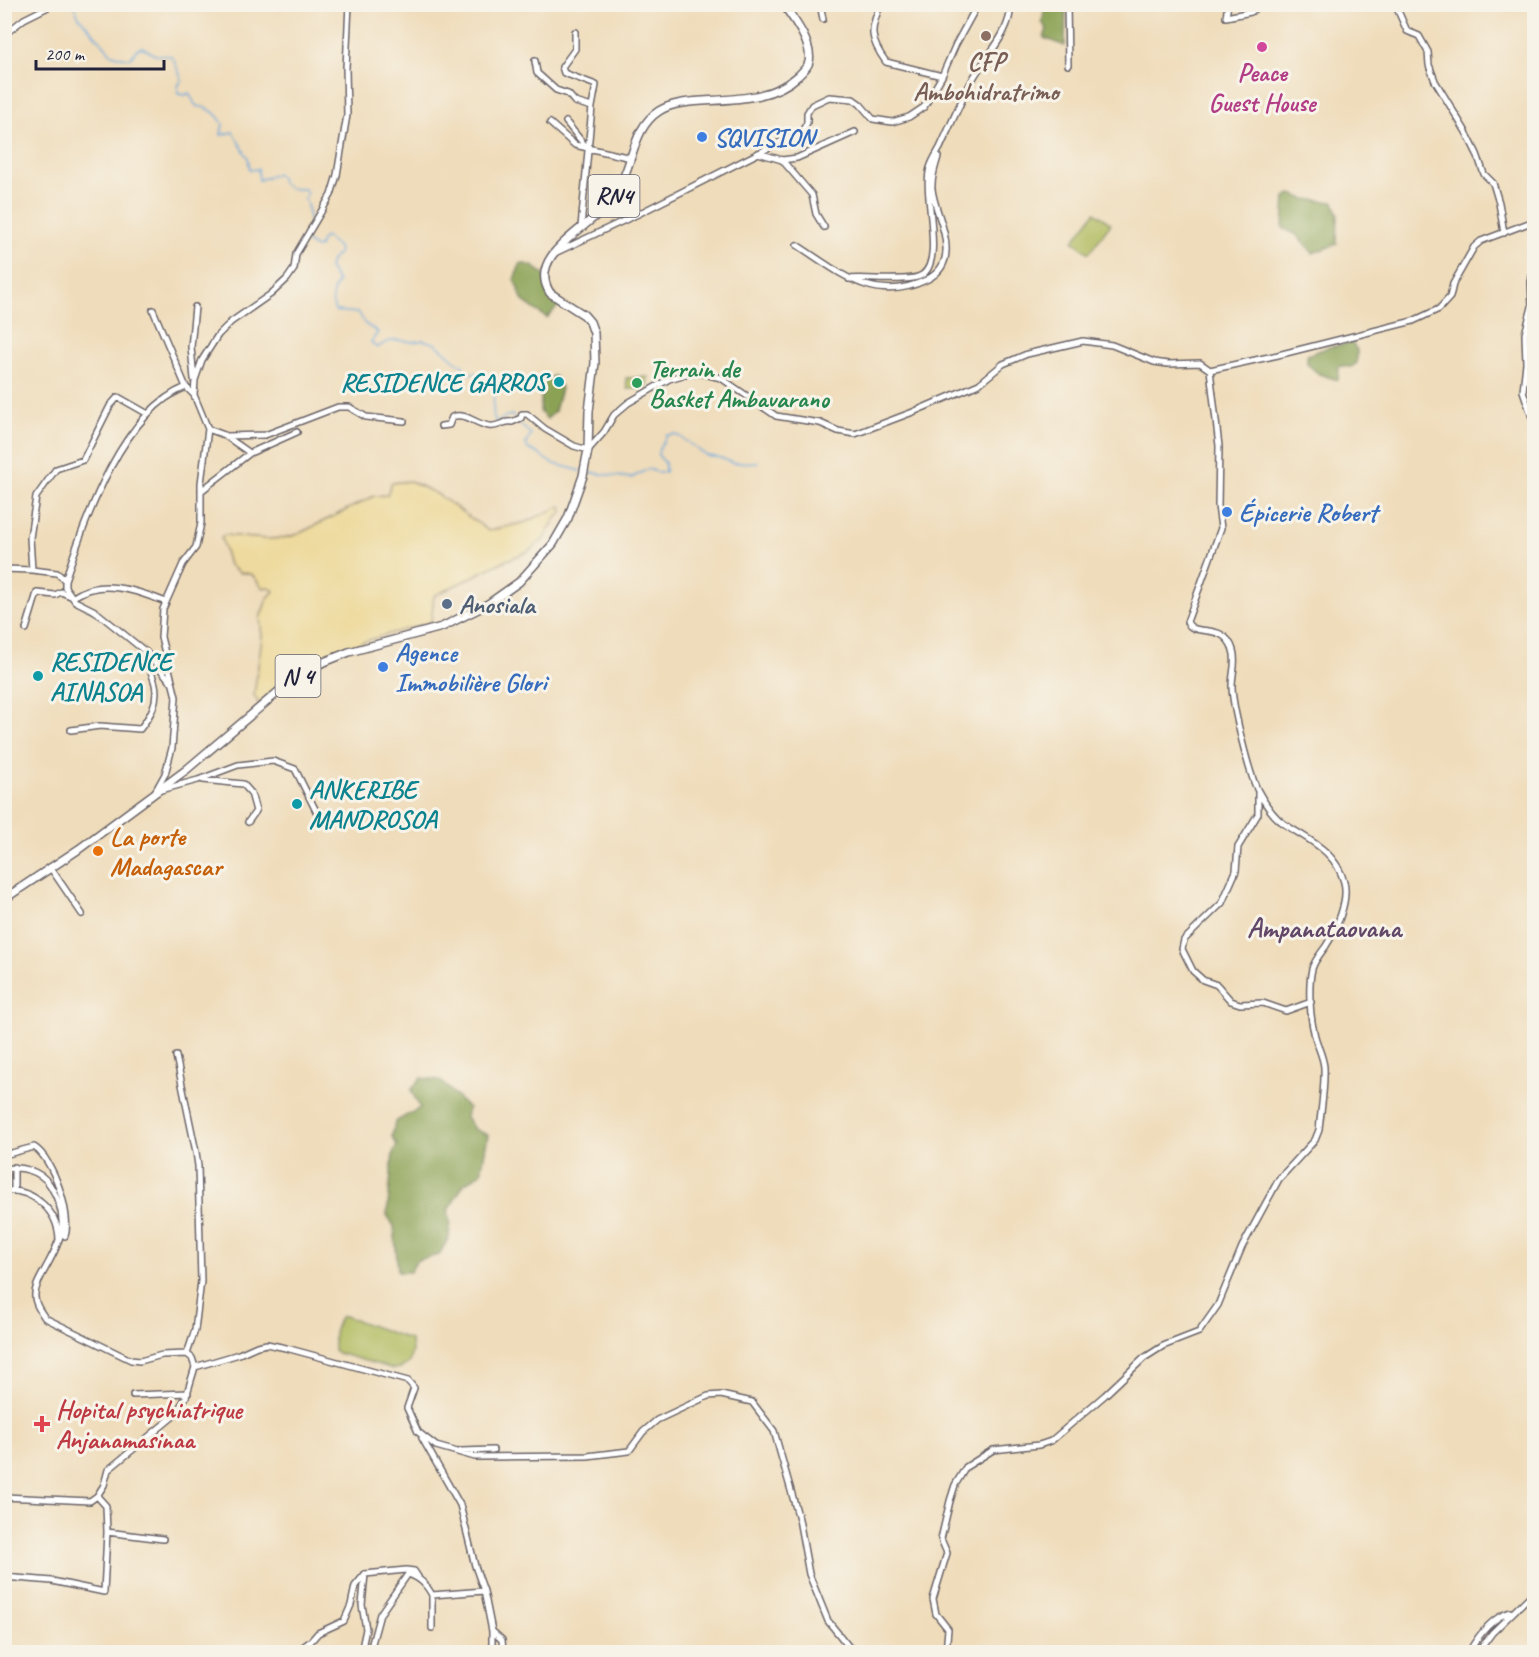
<svg xmlns="http://www.w3.org/2000/svg" width="1539" height="1657" font-family="Caveat,sans-serif">
<rect width="100%" height="100%" fill="#f7f3e8"/>
<filter id="ink" filterUnits="userSpaceOnUse"><feTurbulence type="fractalNoise" baseFrequency=".0167" numOctaves="2"/><feDisplacementMap in="SourceGraphic" scale="12" xChannelSelector="R" yChannelSelector="G"/><feConvolveMatrix kernelMatrix="1 2 1 2 8 2 1 2 1" color-interpolation-filters="sRGB"/></filter>
<filter id="wash" filterUnits="userSpaceOnUse"><feTurbulence type="fractalNoise" baseFrequency=".008" numOctaves="4" result="noise"/><feDisplacementMap in="SourceGraphic" scale="24" xChannelSelector="R" yChannelSelector="G"/><feGaussianBlur stdDeviation="1.35" result="paint"/><feColorMatrix in="noise" values="0 0 0 0 0 0 0 0 0 0 0 0 0 0 0 0 0 1.4 0 .05"/><feComposite in="paint" operator="in"/></filter>
<g filter="url(#wash)">
<rect width="100%" height="100%" fill="#efdcba"/>
<path fill="#afba5c" stroke="#686e4c" stroke-width="1.5" d="M 1095,212 L 1111,224 L 1089,253 L 1073,241 Z
M 648,377 L 647,389 L 627,389 L 626,378 Z
M 345,1316 L 411,1340 L 412,1351 L 409,1363 L 401,1368 L 393,1369 L 338,1353 L 334,1350 L 334,1332 L 340,1317 Z"/>
<path fill="#8ba254" stroke="#566248" stroke-width="1.5" d="M 1042,5 L 1066,5 L 1065,46 L 1044,38 L 1047,29 L 1042,22 L 1045,7 Z
M 1291,194 L 1306,199 L 1334,202 L 1338,214 L 1337,244 L 1313,253 L 1297,235 L 1283,228 L 1285,197 Z
M 521,263 L 532,266 L 544,274 L 545,281 L 561,303 L 547,318 L 523,301 L 514,279 Z
M 1352,343 L 1357,350 L 1357,363 L 1351,367 L 1339,366 L 1338,380 L 1319,374 L 1307,364 L 1307,355 L 1329,347 Z
M 554,376 L 561,388 L 555,411 L 547,419 L 540,412 L 542,387 L 546,379 Z
M 421,1078 L 440,1080 L 468,1108 L 466,1117 L 474,1129 L 488,1135 L 481,1173 L 464,1184 L 448,1211 L 450,1223 L 449,1237 L 439,1255 L 417,1260 L 410,1272 L 398,1272 L 394,1226 L 387,1215 L 393,1153 L 397,1145 L 392,1137 L 395,1122 L 420,1108 L 411,1090 Z"/>
<path fill="#eeda9e" stroke="#887e6c" stroke-width="1.5" d="M 410,481 L 437,494 L 489,531 L 526,522 L 561,506 L 562,513 L 555,519 L 543,540 L 527,552 L 502,562 L 434,596 L 431,622 C 367,640 308,654 259,704 L 254,695 L 262,637 L 260,618 L 267,599 L 274,591 L 268,587 L 263,588 C 253,579 257,572 240,573 L 229,565 L 221,537 L 225,535 C 250,537 274,543 298,534 L 374,496 L 387,495 L 391,483 Z"/>
<g fill="none" stroke-linecap="round" stroke-linejoin="round">
<path stroke="#6ba8dc" stroke-width="1.5" d="M 73,4 L 79,17 L 112,54 L 130,59 L 137,49 L 142,47 L 155,55 L 172,56 L 182,80 L 178,86 L 178,94 L 185,95 L 189,93 L 196,106 C 209,107 217,113 223,124 L 221,135 L 233,132 L 248,158 L 250,170 L 258,169 L 259,180 L 276,174 L 281,177 L 282,183 L 290,189 L 305,189 L 307,193 L 304,199 L 307,204 L 310,225
M 306,242 L 316,248 L 319,247 L 322,239 L 326,237 L 338,247 L 339,252 L 331,261 L 329,268 L 338,282 C 331,292 331,300 335,311 L 359,313 L 365,324 L 378,332 L 371,342 L 377,348 C 381,345 386,342 391,341 C 404,338 410,345 423,340 L 436,344 L 458,363 L 462,364 L 465,374 L 475,373 L 484,378 L 497,379 L 498,382 C 494,392 491,410 495,421 L 498,422 L 506,416 L 512,415 L 514,418
M 517,422 L 531,434 L 526,444 L 528,449 L 537,453 L 551,463 L 581,471
M 586,472 L 631,478 L 648,469 L 660,473 L 665,472 L 665,463 L 658,455 L 659,449 L 667,435 L 676,434 L 707,456 L 721,458 L 733,463 L 758,462"/>
</g>
</g>
<g filter="url(#ink)">
<g fill="none" stroke-linecap="round" stroke-linejoin="round">
<defs>
<path id="minor" d="M 820,4 L 823,19
M 881,4 C 869,30 870,40 886,62 L 942,76
M 1067,4 L 1068,65
M 1228,4 L 1226,17 L 1251,12 L 1261,4
M 1395,4 L 1407,31 L 1419,36 L 1428,52 L 1429,65 L 1435,81 L 1466,132 L 1477,154 L 1484,174 L 1493,183 L 1499,203 L 1504,233
M 575,32 L 575,49 L 562,67 L 564,73 L 596,85 L 592,107 L 581,227
M 4,35 L 24,19 L 54,4
M 535,61 L 537,73 L 556,90 L 568,94 L 575,102 L 592,107
M 566,122 L 587,148
M 550,123 L 575,145 L 631,158
M 758,153 L 782,160 L 797,158 L 855,132
M 782,160 L 812,195 L 816,214 L 824,227
M 797,245 C 839,272 874,305 926,280 C 940,273 947,262 946,247 C 946,227 934,208 932,189 C 931,178 935,167 938,157
M 557,252 L 638,214 L 802,131 L 807,123 L 807,113 L 812,105 L 829,97 L 853,99 L 860,104 L 873,119 L 892,122 L 909,117 L 924,107 L 942,76 L 956,44 L 978,4
M 1534,260 L 1531,282 L 1532,307 L 1525,334 L 1526,363 L 1523,391 L 1534,423
M 849,279 C 867,277 911,283 922,275 C 945,260 922,193 930,168 C 932,161 936,155 940,148 C 951,124 961,100 974,77 C 987,55 1011,32 1011,4
M 153,310 L 186,387 L 194,395
M 194,379 L 191,347 L 195,307
M 148,414 L 118,397 L 110,406 L 83,460 L 56,469 L 36,497 L 30,538 L 32,570 L 57,573 L 65,580 C 86,519 121,413 186,387
M 441,426 L 449,425 L 452,417 C 467,412 474,424 489,426 C 498,428 504,420 512,422 L 521,418 L 522,414 L 527,414 L 545,429 L 574,446 L 588,450 L 604,432 L 614,415 L 628,403 L 669,379 L 686,374 L 701,373 L 721,378 L 776,416 L 820,423 L 838,431 L 855,434 L 913,412 L 979,384 L 1003,364 L 1027,354 L 1083,341 L 1112,345 L 1154,362 L 1168,364 L 1200,363 L 1210,370 L 1278,355 L 1413,321 L 1439,309 L 1450,297 L 1453,284 L 1474,247 L 1481,241 L 1534,221
M 208,429 L 227,436 L 265,435 L 338,407 L 349,407 L 366,417 L 404,421
M 227,437 L 250,453
M 201,491 L 250,453 L 297,432
M 4,569 L 32,570
M 65,580 L 65,587 L 75,601 L 95,611 L 146,652 L 171,682
M 26,629 L 37,593 L 55,595 L 61,592 L 73,597 C 79,594 85,590 91,589 C 114,582 145,594 166,602
M 71,730 L 100,726 L 140,729 C 150,716 159,702 155,684 C 152,673 147,664 146,652
M 203,780 L 243,784 L 251,793 L 256,811 L 248,822
M 161,790 L 198,780 L 238,765 L 273,761 L 295,769 L 318,815
M 155,792 L 165,774 L 172,748 L 176,697 L 161,637 L 163,609 L 183,564 L 196,547 L 201,523 L 201,483 L 208,429 L 194,395 L 195,380 L 202,360 L 218,335 L 231,322 L 271,294 L 287,279 L 294,269 L 296,254 L 331,195 L 337,175 L 347,115 L 346,68 L 349,4
M 1258,792 L 1258,814 L 1238,847 L 1236,871 L 1222,903 L 1184,940 L 1182,949 L 1193,971 L 1203,980 L 1217,985 L 1231,1001 L 1240,1004 L 1263,1003 L 1286,1011 L 1311,1002
M 50,867 L 82,914
M 176,1056 L 196,1152 L 198,1166 L 201,1281 L 195,1330 L 187,1354 L 192,1358 L 195,1367
M 4,1155 L 34,1147 C 53,1158 72,1216 65,1236
M 14,1167 L 14,1190
M 4,1169 C 21,1166 40,1170 50,1185 C 71,1219 62,1239 44,1271 C 40,1279 34,1288 35,1297 C 35,1305 41,1312 45,1318 L 131,1360 L 140,1361 L 162,1355 L 187,1354
M 4,1191 C 33,1188 58,1211 59,1239
M 4,1278 L 5,1261
M 133,1395 L 188,1393
M 422,1438 L 460,1505 L 475,1566 L 484,1591 L 492,1631 L 492,1652
M 461,1451 L 493,1450
M 4,1497 L 90,1501 L 97,1496 L 104,1485 L 108,1470 L 175,1415 L 186,1397 L 195,1367 L 239,1354 L 257,1346 L 267,1344 L 286,1348 L 408,1381 L 414,1388 L 407,1408 L 418,1432 L 436,1446 L 475,1457 L 587,1456 L 629,1451 L 643,1432 L 657,1420 L 708,1396 L 721,1395 L 752,1402 L 774,1431 L 799,1519 L 809,1574 L 828,1621 L 853,1652
M 107,1532 L 163,1539
M 365,1574 L 406,1570 L 414,1571 L 418,1577
M 4,1577 L 52,1581 L 104,1592 L 107,1532 L 106,1506 L 97,1496
M 432,1595 L 432,1628
M 492,1631 L 502,1640 L 503,1652
M 296,1652 L 311,1641 L 318,1633 L 344,1621 L 351,1605 L 355,1586 L 365,1574 L 362,1605 L 366,1629 L 363,1643 L 366,1649 L 371,1647 L 380,1614 L 408,1574 C 420,1578 426,1584 432,1595 L 484,1591
M 946,1652 L 948,1629 L 936,1614 L 933,1599 L 947,1553 L 941,1539 L 950,1501 L 955,1485 L 966,1467 L 993,1450 L 1039,1445 L 1051,1441 L 1105,1395 L 1144,1358 L 1163,1346 L 1199,1332 L 1218,1305 L 1242,1247 L 1279,1179 L 1315,1140 L 1319,1130 C 1321,1110 1325,1088 1324,1067 C 1323,1055 1316,1044 1314,1032 C 1310,1016 1308,985 1312,969 C 1314,961 1321,953 1326,946 C 1336,930 1349,901 1344,882 C 1335,849 1307,840 1283,823 C 1273,816 1264,802 1258,791 C 1249,774 1232,705 1232,686 C 1232,673 1237,662 1233,650 C 1224,621 1194,638 1187,622 L 1221,528 L 1218,506 L 1219,446 L 1210,370
M 1469,1652 C 1478,1636 1491,1618 1510,1612
M 1478,1652 L 1492,1633 L 1534,1592"/>
<path id="major" d="M 4,899 L 79,849 L 186,770 L 304,670 L 349,652 L 442,627 L 488,604 L 519,582 L 553,544 L 568,518 L 583,476 L 588,450 L 589,411 L 595,363 L 594,333 L 590,322 L 584,315 L 550,293 C 527,257 584,230 603,209 C 613,199 620,187 625,174 C 634,152 637,125 659,111 C 672,103 688,102 703,101 C 736,99 773,99 798,76 C 802,72 808,67 809,62 C 813,44 793,18 783,4"/>
</defs>
<use href="#minor" stroke="#6a6367" stroke-width="8"/>
<use href="#major" stroke="#6a6367" stroke-width="10"/>
<use href="#minor" stroke="#fff" stroke-width="5"/>
<use href="#major" stroke="#fff" stroke-width="7"/>
</g>
</g>
<circle fill="#8d6e63" stroke="#f7f3e8" stroke-width="2" cx="986" cy="36" r="6"/>
<circle fill="#d1479c" stroke="#f7f3e8" stroke-width="2" cx="1262" cy="47" r="6"/>
<g fill="#3f7fe0" stroke="#f7f3e8" stroke-width="2">
<circle cx="702" cy="137" r="6"/>
<circle cx="1227" cy="512" r="6"/>
<circle cx="383" cy="667" r="6"/>
</g>
<g fill="#0f9aa8" stroke="#f7f3e8" stroke-width="2">
<circle cx="559" cy="382" r="6"/>
<circle cx="38" cy="676" r="6"/>
<circle cx="297" cy="804" r="6"/>
</g>
<circle fill="#2e9e5b" stroke="#f7f3e8" stroke-width="2" cx="637" cy="383" r="6"/>
<circle fill="#5c6f8a" stroke="#f7f3e8" stroke-width="2" cx="447" cy="604" r="6"/>
<circle fill="#e8710a" stroke="#f7f3e8" stroke-width="2" cx="98" cy="851" r="6"/>
<path fill="#e0444e" stroke="#f7f3e8" stroke-width="2" d="M39 1415h6v6h6v6h-6v6h-6v-6h-6v-6h6z"/>
<g text-anchor="middle" dominant-baseline="central" stroke-width="6" stroke-linejoin="round" paint-order="stroke">
<g fill="#f7f3e8" stroke="#62616f" stroke-width="1.5">
<rect x="588.5" y="175" width="51" height="42" rx="4.5"/>
<rect x="275.5" y="655" width="45" height="42" rx="4.5"/>
</g>
<g font-size="24" font-weight="bold" fill="#22223b">
<text x="614" y="196">RN4</text>
<text x="298" y="676">N 4</text>
</g>
<g font-size="26" font-weight="bold" fill="#785e54" stroke="#f7f3e8">
<text x="986" y="61">CFP<tspan x="986" dy="30">Ambohidratrimo</tspan></text>
</g>
<g font-size="26" font-weight="bold" fill="#b23c85" stroke="#f7f3e8">
<text x="1262" y="72">Peace<tspan x="1262" dy="30">Guest House</tspan></text>
</g>
<g font-size="26" font-weight="bold" fill="#366cbe" stroke="#f7f3e8" text-anchor="start">
<text x="714" y="137">SQVISION</text>
<text x="1239" y="512">Épicerie Robert</text>
<text x="395" y="652">Agence<tspan x="395" dy="30">Immobilière Glori</tspan></text>
</g>
<g font-size="26" font-weight="bold" fill="#27864d" stroke="#f7f3e8" text-anchor="start">
<text x="649" y="368">Terrain de<tspan x="649" dy="30">Basket Ambavarano</tspan></text>
</g>
<g font-size="26" font-weight="bold" fill="#0d838f" stroke="#f7f3e8" text-anchor="start">
<text x="547" y="382" text-anchor="end">RESIDENCE GARROS</text>
<text x="50" y="661">RESIDENCE<tspan x="50" dy="30">AINASOA</tspan></text>
<text x="309" y="789">ANKERIBE<tspan x="309" dy="30">MANDROSOA</tspan></text>
</g>
<g font-size="26" font-weight="bold" fill="#4e5e75" stroke="#f7f3e8" text-anchor="start">
<text x="459" y="604">Anosiala</text>
</g>
<g font-size="26" font-weight="bold" fill="#c56008" stroke="#f7f3e8" text-anchor="start">
<text x="110" y="836">La porte<tspan x="110" dy="30">Madagascar</tspan></text>
</g>
<g font-size="26" font-weight="bold" fill="#be3a42" stroke="#f7f3e8" text-anchor="start">
<text x="56" y="1409">Hopital psychiatrique<tspan x="56" dy="30">Anjanamasinaa</tspan></text>
</g>
<g font-size="28" font-weight="bold" fill="#624868" stroke="#f7f3e8">
<text x="1324" y="927">Ampanataovana</text>
</g>
</g>
<rect width="1539" height="1657" fill="none" stroke="#f7f3e8" stroke-width="24"/>
<path d="M36 60v9h128v-9" fill="none" stroke="#22223b" stroke-width="3"/>
<text x="45" y="60" font-size="18" fill="#22223b" stroke="#f7f3e8" stroke-width="4.5" paint-order="stroke">200 m</text>
</svg>
